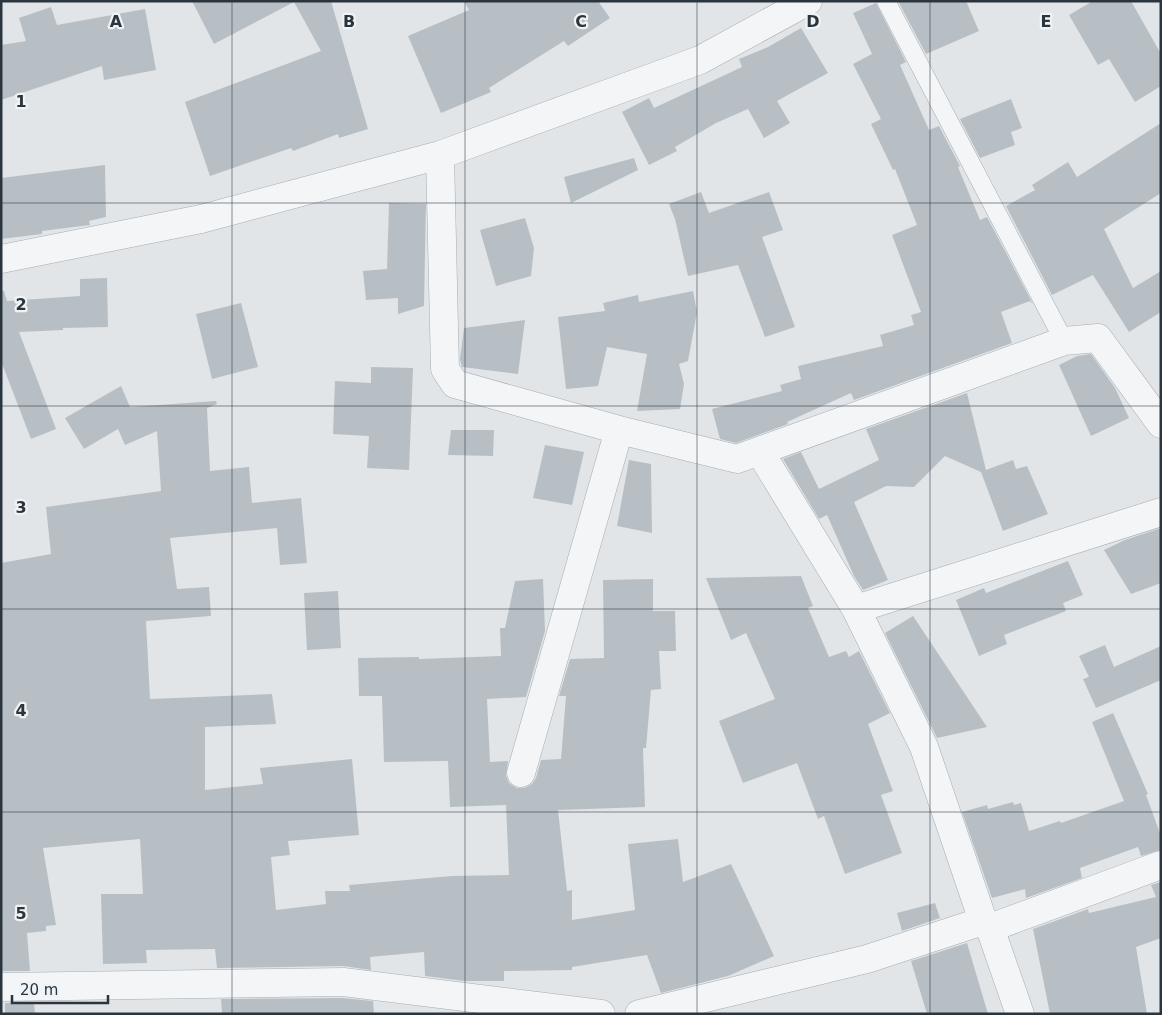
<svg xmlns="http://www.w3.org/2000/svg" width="1162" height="1015" font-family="'DejaVu Sans',sans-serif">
<rect width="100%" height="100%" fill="#e1e5e8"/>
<path fill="#b8bfc4" d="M 192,1 L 331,1 L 368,129 L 339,138 L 338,134 L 293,151 L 291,148 L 210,176 L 185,102 L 321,51 L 294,2 L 214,44 Z
M 464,1 L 598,1 L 610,18 L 568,46 L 564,41 L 489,88 L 491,92 L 441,113 L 408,36 L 469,10 Z
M 898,1 L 966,1 L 979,31 L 926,54 Z
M 1093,1 L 1131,1 L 1161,54 L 1161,86 L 1135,102 L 1109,59 L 1098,65 L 1069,15 Z
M 876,3 L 906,62 L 900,65 L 929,130 L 939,126 L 960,166 L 958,167 L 980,220 L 987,217 L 1033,304 L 1030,301 L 1001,312 L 1012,343 L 854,400 L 851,393 L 787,422 L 788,424 L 736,443 L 720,439 L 712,409 L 782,391 L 780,385 L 801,379 L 798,366 L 883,346 L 880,335 L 914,325 L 911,315 L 921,312 L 892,235 L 917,225 L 895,169 L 893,170 L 871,124 L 881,119 L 853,64 L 872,54 L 853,13 Z
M 51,7 L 57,25 L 145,9 L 156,70 L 104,80 L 102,66 L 1,100 L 1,45 L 26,41 L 19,18 Z
M 801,28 L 828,73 L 777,101 L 790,123 L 764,138 L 748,109 L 716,123 L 675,147 L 677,151 L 649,165 L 622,112 L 649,98 L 654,108 L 742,67 L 739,59 L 768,47 Z
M 1011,99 L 1022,128 L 1011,132 L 1015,145 L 980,158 L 960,119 Z
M 1161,123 L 1161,193 L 1104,229 L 1133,288 L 1161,271 L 1161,312 L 1129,332 L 1093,275 L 1052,295 L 1006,206 L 1035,190 L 1032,185 L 1068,162 L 1077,177 Z
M 634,158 L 638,170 L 571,203 L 564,177 Z
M 105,165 L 106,217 L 89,221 L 90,225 L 42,231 L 42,234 L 1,239 L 1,178 Z
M 701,192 L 709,213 L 769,192 L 783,230 L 762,237 L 795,327 L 765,337 L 738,265 L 688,276 L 675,219 L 669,204 Z
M 389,203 L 426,204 L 424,306 L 398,314 L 398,298 L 366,300 L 363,271 L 387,269 Z
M 525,218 L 534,248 L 531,276 L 496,286 L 480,230 Z
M 107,278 L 108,327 L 63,328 L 63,330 L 19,332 L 56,429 L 31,439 L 1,361 L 1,291 L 4,291 L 7,301 L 80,296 L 80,279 Z
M 693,291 L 697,312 L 688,361 L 679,364 L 684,384 L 680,409 L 637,411 L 647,354 L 607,347 L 598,386 L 566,389 L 558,317 L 605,311 L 603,303 L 638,295 L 639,302 Z
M 241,303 L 258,367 L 212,379 L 196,314 Z
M 525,320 L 518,374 L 462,367 L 460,359 L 464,328 Z
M 1091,354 L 1115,388 L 1129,418 L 1091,436 L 1059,365 L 1077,356 Z
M 371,367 L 413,368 L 409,470 L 367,468 L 369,436 L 333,434 L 335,381 L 371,383 Z
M 121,386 L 130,407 L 216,401 L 217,404 L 207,408 L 210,471 L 249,467 L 252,503 L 301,498 L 307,563 L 280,565 L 277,528 L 170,538 L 177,589 L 209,587 L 211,616 L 146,621 L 150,699 L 272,694 L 276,724 L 205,727 L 205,790 L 263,784 L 260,768 L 352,759 L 359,835 L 288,841 L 290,855 L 271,857 L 276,910 L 326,904 L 325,891 L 350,891 L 349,885 L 452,876 L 509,875 L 506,805 L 450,807 L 448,761 L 384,762 L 382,696 L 359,696 L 358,658 L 419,657 L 419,659 L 501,656 L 500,628 L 505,628 L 515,581 L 543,579 L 545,631 L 526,697 L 487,699 L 490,762 L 508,761 L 506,776 L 509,783 L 517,788 L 525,788 L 532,784 L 536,778 L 541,760 L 561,759 L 566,696 L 559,696 L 570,659 L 604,658 L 603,580 L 653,579 L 653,611 L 675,611 L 676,651 L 659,651 L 661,689 L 651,690 L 646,748 L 643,748 L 645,807 L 558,810 L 567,891 L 572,890 L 572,920 L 635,910 L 628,844 L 678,839 L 683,882 L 731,864 L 774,956 L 728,976 L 661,993 L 647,955 L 572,967 L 572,970 L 504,971 L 504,981 L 464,981 L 425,976 L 424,952 L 370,957 L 371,970 L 343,966 L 217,968 L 215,949 L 146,950 L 147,963 L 103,964 L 101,894 L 143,894 L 140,839 L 43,848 L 56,925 L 46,926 L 46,931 L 27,933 L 30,971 L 1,971 L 1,563 L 51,554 L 46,507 L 161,491 L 157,431 L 125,445 L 118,429 L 84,449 L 65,418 Z
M 967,393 L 986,470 L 1013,460 L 1016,469 L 1027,466 L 1048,514 L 1003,531 L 981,472 L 945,456 L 914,487 L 886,486 L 854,502 L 888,580 L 863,590 L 854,576 L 827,515 L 819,519 L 783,459 L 801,452 L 819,489 L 879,460 L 866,429 Z
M 451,430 L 494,430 L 493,456 L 448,455 Z
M 545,445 L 584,452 L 572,505 L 533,498 Z
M 629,460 L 651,464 L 652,533 L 617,526 Z
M 1161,528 L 1161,583 L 1131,594 L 1104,550 L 1125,540 Z
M 1068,561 L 1083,595 L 1063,603 L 1066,611 L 1004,635 L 1007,644 L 979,656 L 956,600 L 984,588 L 986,593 Z
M 801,576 L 813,606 L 808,608 L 829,657 L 846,651 L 849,657 L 859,651 L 890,713 L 868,724 L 893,791 L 881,795 L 902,853 L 845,874 L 824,816 L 818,819 L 797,763 L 743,783 L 719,721 L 775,699 L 746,633 L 731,640 L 706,578 Z
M 338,591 L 341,648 L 307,650 L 304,593 Z
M 913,616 L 987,727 L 937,738 L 885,633 Z
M 1105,645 L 1114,667 L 1161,646 L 1161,680 L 1096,708 L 1083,679 L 1089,677 L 1079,656 Z
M 1113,713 L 1148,794 L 1146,795 L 1161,836 L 1161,850 L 1141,856 L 1138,847 L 1080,868 L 1082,878 L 1026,898 L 1025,889 L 992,898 L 962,812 L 987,805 L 988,809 L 1013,802 L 1014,805 L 1021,803 L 1029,831 L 1060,821 L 1061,823 L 1124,801 L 1092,722 Z
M 1161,882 L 1161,938 L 1136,947 L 1147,1014 L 1050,1014 L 1033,929 L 1088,909 L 1089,913 L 1156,897 L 1151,885 Z
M 935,903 L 940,918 L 902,931 L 897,913 Z
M 967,943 L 988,1014 L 927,1014 L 911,961 Z
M 342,998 L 373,1001 L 374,1014 L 222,1014 L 221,999 Z
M 34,1002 L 35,1014 L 5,1014 L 5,1003 Z"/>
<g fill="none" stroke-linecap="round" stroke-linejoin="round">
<defs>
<path id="service" d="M 886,1 L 1064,341"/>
<path id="minor" d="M 440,155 L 445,369 L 455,384 L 619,430 L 737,459 L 1064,341 L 1098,338 L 1161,424
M 1,259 L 201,219 L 440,155 L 700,60 L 808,1
M 760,452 L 856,609 L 924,747 L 983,921
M 856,609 L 1161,512
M 521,773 L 619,430
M 990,928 L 1020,1014
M 1,987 L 343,982 L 601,1014
M 639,1014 L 867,959 L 983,921 L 990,928 L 1161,865"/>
</defs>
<use href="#service" stroke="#a6adb2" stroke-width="19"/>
<use href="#minor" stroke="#a6adb2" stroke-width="29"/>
<use href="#service" stroke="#f3f5f7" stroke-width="18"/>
<use href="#minor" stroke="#f3f5f7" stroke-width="28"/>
</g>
<path fill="none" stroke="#2a353e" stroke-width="1" stroke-opacity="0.55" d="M 232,1 L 232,1014M 465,1 L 465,1014M 697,1 L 697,1014M 930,1 L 930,1014M 1,203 L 1161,203M 1,406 L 1161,406M 1,609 L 1161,609M 1,812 L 1161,812"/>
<g font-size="16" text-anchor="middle" font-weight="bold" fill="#2a353e" stroke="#f0f3f6" stroke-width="4.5" stroke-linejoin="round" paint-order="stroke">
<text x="116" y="27">A</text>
<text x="349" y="27">B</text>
<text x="581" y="27">C</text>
<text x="813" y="27">D</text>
<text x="1046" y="27">E</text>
<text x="21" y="107">1</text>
<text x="21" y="310">2</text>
<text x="21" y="513">3</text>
<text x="21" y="716">4</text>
<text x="21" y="919">5</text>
</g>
<rect width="1162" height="1015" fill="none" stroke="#2a353e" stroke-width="5"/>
<path d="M12 995v8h96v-8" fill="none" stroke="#2a353e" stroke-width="2.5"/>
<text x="20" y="995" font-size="15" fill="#2a353e" stroke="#f0f3f6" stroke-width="4" paint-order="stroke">20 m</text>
</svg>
